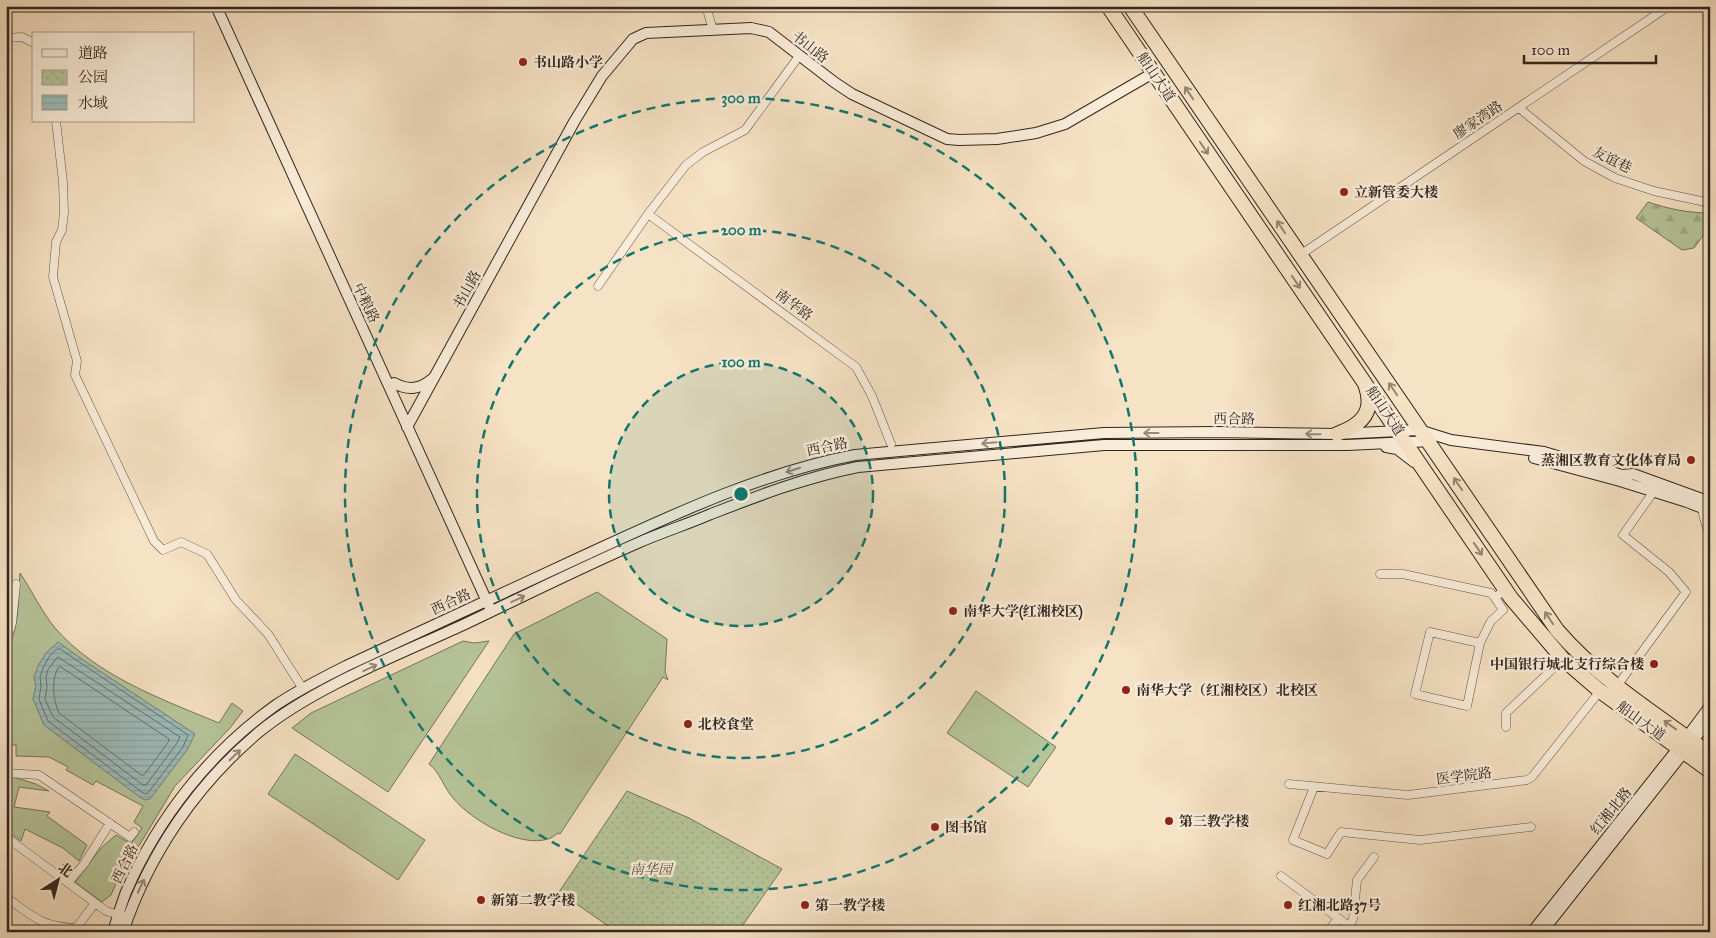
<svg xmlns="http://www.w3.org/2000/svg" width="1716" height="938" font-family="'IM FELL Great Primer','Noto Serif SC',serif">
<defs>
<pattern id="forest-firs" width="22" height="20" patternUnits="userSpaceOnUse" patternTransform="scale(1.25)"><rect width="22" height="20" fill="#b6c499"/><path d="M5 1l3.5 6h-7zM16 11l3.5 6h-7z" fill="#9da883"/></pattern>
<pattern id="park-dots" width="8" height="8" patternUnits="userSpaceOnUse" patternTransform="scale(1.25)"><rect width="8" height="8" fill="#b6c499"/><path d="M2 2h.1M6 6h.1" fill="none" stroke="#9da883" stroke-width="1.8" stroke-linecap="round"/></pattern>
<pattern id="water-rules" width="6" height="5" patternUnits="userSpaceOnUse" patternTransform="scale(1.25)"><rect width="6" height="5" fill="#9ebcba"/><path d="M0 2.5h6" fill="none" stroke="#89a19f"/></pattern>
</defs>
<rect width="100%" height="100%" fill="#f6e2c4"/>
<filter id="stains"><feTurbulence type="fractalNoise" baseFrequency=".004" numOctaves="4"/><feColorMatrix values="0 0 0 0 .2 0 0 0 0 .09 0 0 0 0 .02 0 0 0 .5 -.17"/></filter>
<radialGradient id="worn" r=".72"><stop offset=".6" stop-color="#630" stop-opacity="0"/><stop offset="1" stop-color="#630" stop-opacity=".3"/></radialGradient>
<path fill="#b6c499" stroke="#74755c" d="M 20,573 C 32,591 42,612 55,628 C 97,676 161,699 219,723 L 232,703 L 243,711 L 230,728 L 175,786 L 131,859 L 125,863 L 111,895 L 102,902 L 75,882 L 101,848 L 116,835 L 131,844 L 142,828 L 134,822 L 143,806 L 96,781 L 93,785 L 66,770 L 68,767 L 49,757 L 16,756 L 16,745 L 12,745 L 11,750 L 6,750 L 6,650 C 20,628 18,599 20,573 Z
M 597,592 L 667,639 L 665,672 L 668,680 L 663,677 L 560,834 L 558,833 C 555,835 552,838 548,839 C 519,848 471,820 453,798 C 444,788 440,772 429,764 L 514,634 Z
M 463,641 L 474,643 L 489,641 L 388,792 L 292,728 L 311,713 Z
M 976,691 L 1056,747 L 1028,787 L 947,733 Z
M 295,754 L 425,840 L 398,880 L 268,794 Z
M 6,775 L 36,784 L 49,791 L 19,787 L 14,807 L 50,812 L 47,816 L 87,845 L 79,861 L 63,848 L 25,829 L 21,841 L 6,830 Z"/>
<path fill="url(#forest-firs)" stroke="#74755c" d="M 1648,202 C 1669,209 1688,213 1710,213 L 1710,226 L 1694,248 L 1682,250 L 1636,218 Z"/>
<path fill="url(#park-dots)" stroke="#74755c" d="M 627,791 L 689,818 L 782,869 L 738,932 L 617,932 L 559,892 Z"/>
<path fill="url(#water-rules)" stroke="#72807c" d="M 58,642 L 86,662 L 195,734 L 187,750 L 150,799 L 145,800 L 141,798 L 44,725 L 33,699 L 36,686 L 34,677 L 38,666 L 46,653 Z"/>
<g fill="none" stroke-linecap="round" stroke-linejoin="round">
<path stroke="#68716c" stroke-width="1" d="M 57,649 L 60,649 L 188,735 L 183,747 L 147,794 L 143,793 L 48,721 L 39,699 L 41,686 L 40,677 L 43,668 L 49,657 Z
M 58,657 L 180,737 L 177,743 L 146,785 L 143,785 L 53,717 L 45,699 L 47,687 L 46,677 L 48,670 Z
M 61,667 L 169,739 L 169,741 L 144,775 L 141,775 L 59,713 C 53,700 51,680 58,668 Z"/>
<defs>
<path id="street" d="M 706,6 L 713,30
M 6,38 L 22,37 L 34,43
M 1519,108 L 1584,161 L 1615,178 L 1654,191 L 1710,203
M 56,121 L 63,182 L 64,212 L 62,230 L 56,242 L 53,277 L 77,361 L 75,375 L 154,541 L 163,550 L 181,542 L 207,554 L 236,600 L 268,634 L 303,689
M 648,214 L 856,367 L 872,396 L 891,444
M 1300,255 L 1669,6
M 598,286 L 648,214 L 686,165 L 703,152 L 745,130 L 799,56
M 1703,503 C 1701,514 1706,525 1710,535
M 1380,574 L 1403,574 L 1491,593 L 1495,598
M 6,643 L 12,623 L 16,584
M 1480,643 L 1430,632 L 1415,694 L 1467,706 L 1480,643 L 1491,621 L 1503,610 L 1495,598 L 1505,589
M 1617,686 L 1686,592 L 1669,572 L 1623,535 L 1654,491
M 1506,727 L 1506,713 L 1563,659
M 6,773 L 39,775 L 130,837 L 134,832
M 1289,784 L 1408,795 L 1527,780 L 1532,777 L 1600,691
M 1314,787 L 1293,840 L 1327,854 L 1341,832 L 1420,840 L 1531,827
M 6,837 L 106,911 L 123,916
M 1281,876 L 1357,932
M 68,883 L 84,864 L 110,823
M 6,897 C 32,916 42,927 76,928 L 95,903
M 1349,926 L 1353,919 L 1357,880 L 1374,857
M 1328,932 L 1338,918"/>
<path id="secondary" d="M 216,6 L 489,606
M 394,383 C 409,391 420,389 432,379
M 407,427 L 574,122 L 602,76 L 633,39 L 646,33 L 751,28 L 769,32 L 834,82 L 852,94 L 947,139 L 959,140 L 997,139 L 1036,133 L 1065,124 L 1153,73
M 1386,447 L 1397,449 L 1414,462
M 1534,458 L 1620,481 L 1687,502 L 1710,511
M 113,932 C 117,919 121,905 126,892 C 158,818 210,752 276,705 C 298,690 322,678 346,666 C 425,629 504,593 583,556 C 670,516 760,473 855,455 L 1104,433 L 1217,432 L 1337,434 L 1419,430 L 1451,440 L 1544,452 L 1622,475 L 1633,474 L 1710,502
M 123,932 C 149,854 196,785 259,732 C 314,687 398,655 463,625 C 522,597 580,568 640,542 C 663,532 688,524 711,514 C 760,495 807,477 858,467 L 1104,445 L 1347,445 L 1431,441
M 1532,932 L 1687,737 L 1710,706
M 1542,932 L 1710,719"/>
<path id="highway" d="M 1108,6 L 1511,598 L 1563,659 L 1600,691 L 1710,771
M 1130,6 L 1557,630 C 1600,680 1657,715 1710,754
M 1337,434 C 1360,426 1375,413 1366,387"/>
</defs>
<use href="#street" stroke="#625548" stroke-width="9"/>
<use href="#secondary" stroke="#31261e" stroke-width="12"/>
<use href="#highway" stroke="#31261e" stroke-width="16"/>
<use href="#street" stroke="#f9ecd9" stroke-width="8"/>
<use href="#secondary" stroke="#f9ecd9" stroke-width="10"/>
<use href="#highway" stroke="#f6e2c4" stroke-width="14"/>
</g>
<defs><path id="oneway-shaft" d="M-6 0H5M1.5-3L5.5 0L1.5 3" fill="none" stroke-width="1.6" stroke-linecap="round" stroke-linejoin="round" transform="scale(1.25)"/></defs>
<g stroke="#948471">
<use href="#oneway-shaft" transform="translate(1189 93) rotate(-124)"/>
<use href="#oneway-shaft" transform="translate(1204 148) rotate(56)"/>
<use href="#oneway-shaft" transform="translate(1281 227) rotate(-124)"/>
<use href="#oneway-shaft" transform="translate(1296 282) rotate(56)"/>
<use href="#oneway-shaft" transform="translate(1393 389) rotate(-124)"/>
<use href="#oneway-shaft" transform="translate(1458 484) rotate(-124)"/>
<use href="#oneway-shaft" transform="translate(1478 549) rotate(56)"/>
<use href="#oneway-shaft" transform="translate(1549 618) rotate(-124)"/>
<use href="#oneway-shaft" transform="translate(1670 725) rotate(-144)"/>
</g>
<g stroke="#95897c">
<use href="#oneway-shaft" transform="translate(1151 433) rotate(180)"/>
<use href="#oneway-shaft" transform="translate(1313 434) rotate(-179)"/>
<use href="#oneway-shaft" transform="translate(989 443) rotate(175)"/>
<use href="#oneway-shaft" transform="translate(793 470) rotate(162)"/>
<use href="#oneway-shaft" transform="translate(518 599) rotate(-25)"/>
<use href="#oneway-shaft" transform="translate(370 668) rotate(-25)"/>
<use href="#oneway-shaft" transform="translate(235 755) rotate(-44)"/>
<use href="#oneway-shaft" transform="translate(141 886) rotate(-65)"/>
</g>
<circle cx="741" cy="494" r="132" fill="#0f766e" fill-opacity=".12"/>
<g fill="none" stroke="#0f766e" stroke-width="2.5" stroke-dasharray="9 6">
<circle cx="741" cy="494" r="132"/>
<circle cx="741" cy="494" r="264"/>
<circle cx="741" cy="494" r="396"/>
</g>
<g fill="#8f2418" stroke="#f9ecd9" stroke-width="2">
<circle cx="523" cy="62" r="5"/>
<circle cx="1344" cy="192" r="5"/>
<circle cx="1691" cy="460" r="5"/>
<circle cx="953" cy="611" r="5"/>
<circle cx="1654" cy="664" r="5"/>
<circle cx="1126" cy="690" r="5"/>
<circle cx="688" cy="724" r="5"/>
<circle cx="1169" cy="821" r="5"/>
<circle cx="935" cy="827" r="5"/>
<circle cx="481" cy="900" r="5"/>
<circle cx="805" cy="905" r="5"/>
<circle cx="1288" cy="905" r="5"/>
</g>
<g text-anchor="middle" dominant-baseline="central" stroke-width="5" stroke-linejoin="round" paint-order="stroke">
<g font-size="14" fill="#31261e" stroke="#f9ecd9">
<text transform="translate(810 47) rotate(38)">书山路</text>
<text transform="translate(1156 77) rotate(56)">船山大道</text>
<text transform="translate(1478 120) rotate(-34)">廖家湾路</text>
<text transform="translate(1612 160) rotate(26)">友谊巷</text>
<text transform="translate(467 290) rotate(-61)">书山路</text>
<text transform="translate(366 303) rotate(65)">中粮路</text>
<text transform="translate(794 305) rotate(37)">南华路</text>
<text transform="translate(1385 411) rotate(56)">船山大道</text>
<text transform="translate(1234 419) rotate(1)">西合路</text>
<text transform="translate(827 447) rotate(-12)">西合路</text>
<text transform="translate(451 602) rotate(-25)">西合路</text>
<text transform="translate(1641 721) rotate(36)">船山大道</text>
<text transform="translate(1464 776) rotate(-7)">医学院路</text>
<text transform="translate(1611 811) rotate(-51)">红湘北路</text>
<text transform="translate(125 864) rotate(-64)">西合路</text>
</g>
<g font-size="14" font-weight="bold" fill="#31261e" stroke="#f9ecd9" text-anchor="start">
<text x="533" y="62">书山路小学</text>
<text x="1354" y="192">立新管委大楼</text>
<text x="1681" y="460" text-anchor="end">蒸湘区教育文化体育局</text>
<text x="963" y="611">南华大学(红湘校区)</text>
<text x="1644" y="664" text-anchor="end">中国银行城北支行综合楼</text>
<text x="1136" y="690">南华大学（红湘校区）北校区</text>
<text x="698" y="724">北校食堂</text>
<text x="1179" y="821">第三教学楼</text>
<text x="945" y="827">图书馆</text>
<text x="491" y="900">新第二教学楼</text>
<text x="815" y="905">第一教学楼</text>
<text x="1298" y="905">红湘北路37号</text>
</g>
<g font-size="14" font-style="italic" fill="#524e3d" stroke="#f9ecd9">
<text x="651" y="869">南华园</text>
</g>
</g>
<circle cx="741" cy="494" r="8" fill="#0f766e" stroke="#f9ecd9" stroke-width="2.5"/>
<g font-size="15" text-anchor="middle" font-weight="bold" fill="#0f766e" stroke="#f9ecd9" stroke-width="5" stroke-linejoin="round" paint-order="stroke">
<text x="741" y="103">300 m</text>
<text x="741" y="235">200 m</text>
<text x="741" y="367">100 m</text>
</g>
<rect width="1716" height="938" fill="none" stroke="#f6e2c4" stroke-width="25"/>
<rect x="8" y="8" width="1701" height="923" fill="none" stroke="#31261e" stroke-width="2.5"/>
<rect x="12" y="12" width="1691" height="913" fill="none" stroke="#31261e"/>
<rect x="32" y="32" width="162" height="90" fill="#f9ecd9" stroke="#a99d8e"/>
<rect x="42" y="49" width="25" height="8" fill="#f9ecd9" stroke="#a99d8e"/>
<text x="78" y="58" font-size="15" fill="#31261e">道路</text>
<rect x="42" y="70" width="25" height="15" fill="url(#park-dots)" stroke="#a99d8e"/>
<text x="78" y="82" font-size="15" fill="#31261e">公园</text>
<rect x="42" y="95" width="25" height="15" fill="url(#water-rules)" stroke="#a99d8e"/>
<text x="78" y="108" font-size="15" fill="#31261e">水域</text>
<g transform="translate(58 880) rotate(36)" stroke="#f9ecd9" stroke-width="4" paint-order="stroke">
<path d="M0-4L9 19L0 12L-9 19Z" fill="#31261e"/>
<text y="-8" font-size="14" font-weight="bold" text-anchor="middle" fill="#31261e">北</text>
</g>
<path d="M1524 55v8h132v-8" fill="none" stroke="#31261e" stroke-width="2.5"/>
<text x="1531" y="55" font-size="15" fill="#31261e" stroke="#f9ecd9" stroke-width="4" paint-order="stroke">100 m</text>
<rect width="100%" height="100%" filter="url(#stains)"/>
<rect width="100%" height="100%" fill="url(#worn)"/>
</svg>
